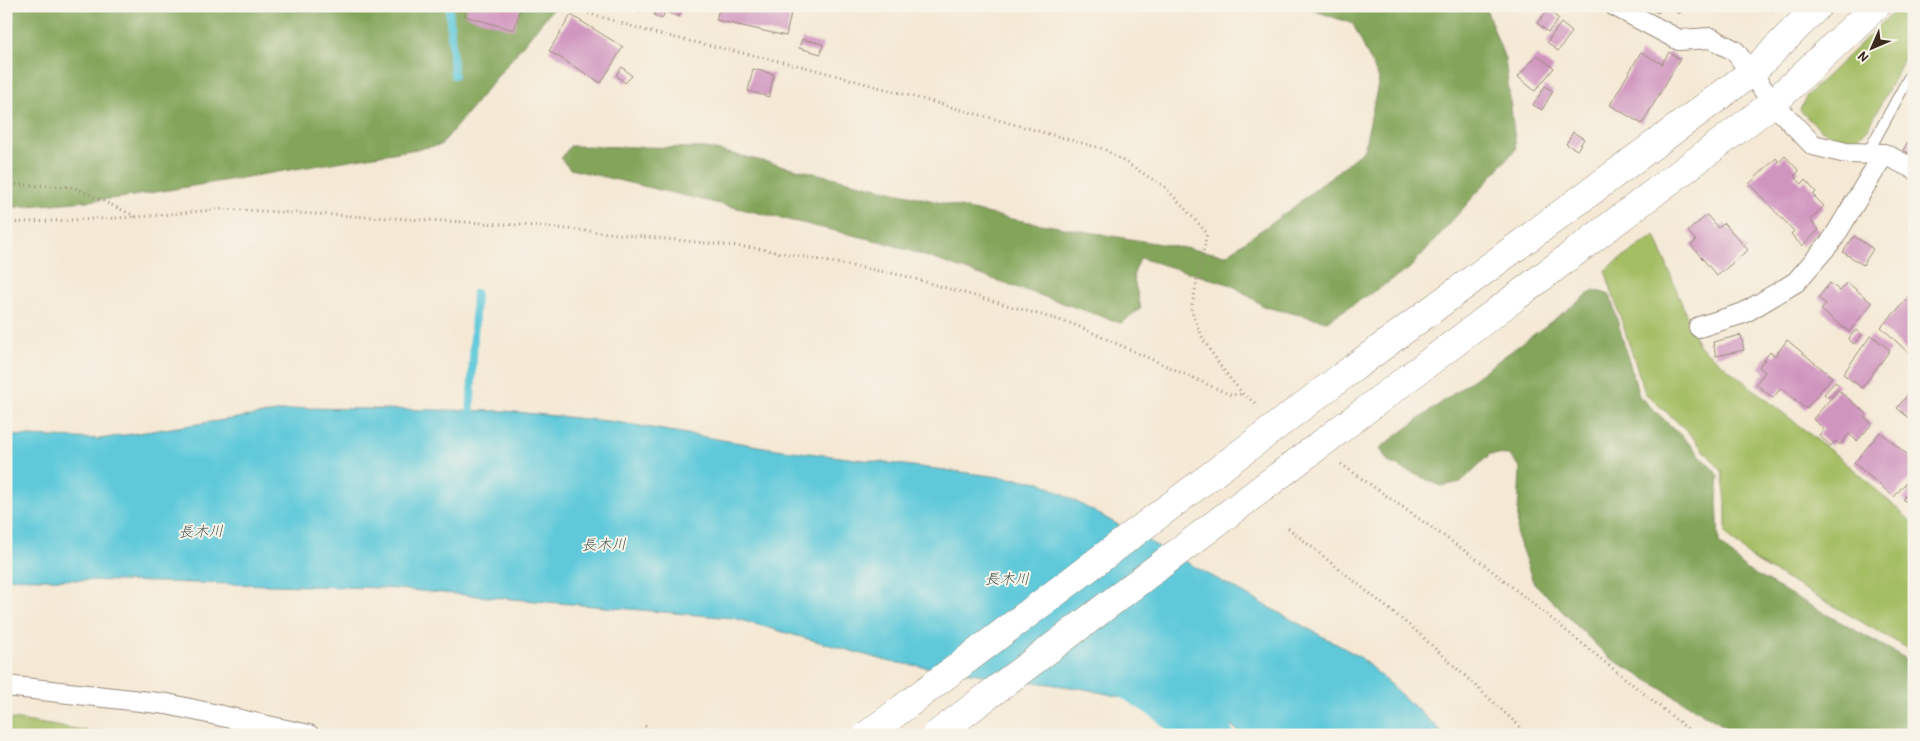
<svg xmlns="http://www.w3.org/2000/svg" width="1920" height="741" font-family="'Patrick Hand','Klee One',sans-serif">
<rect width="100%" height="100%" fill="#f7f3e8"/>
<filter id="ink" filterUnits="userSpaceOnUse"><feTurbulence type="fractalNoise" baseFrequency=".02" numOctaves="2"/><feDisplacementMap in="SourceGraphic" scale="10" xChannelSelector="R" yChannelSelector="G"/><feConvolveMatrix kernelMatrix="1 2 1 2 8 2 1 2 1" color-interpolation-filters="sRGB"/></filter>
<filter id="wash" filterUnits="userSpaceOnUse"><feTurbulence type="fractalNoise" baseFrequency=".0096" numOctaves="4" result="noise"/><feDisplacementMap in="SourceGraphic" scale="20" xChannelSelector="R" yChannelSelector="G"/><feGaussianBlur stdDeviation="1.12" result="paint"/><feColorMatrix in="noise" values="0 0 0 0 0 0 0 0 0 0 0 0 0 0 0 0 0 1.4 0 .05"/><feComposite in="paint" operator="in"/></filter>
<g filter="url(#wash)">
<rect width="100%" height="100%" fill="#f5e9d5"/>
<path fill="#a4be64" stroke="#707441" d="M 1900,6 L 1914,6 L 1914,40 L 1868,129 C 1864,132 1860,137 1856,139 C 1837,147 1811,123 1800,110 L 1807,95 Z
M 1655,235 L 1698,345 L 1856,471 L 1914,524 L 1914,652 L 1755,561 L 1726,534 L 1726,501 L 1722,471 L 1685,429 L 1645,393 L 1605,270 Z
M 6,718 L 114,735 L 6,735 Z"/>
<path fill="#83a55a" stroke="#5f683c" d="M 6,6 L 555,6 L 441,145 L 120,198 L 6,208 Z
M 1301,6 L 1485,6 L 1505,59 L 1516,149 L 1409,269 L 1327,321 L 1265,307 L 1232,285 L 1140,258 L 1133,276 L 1141,308 L 1121,323 L 887,243 L 570,169 L 561,159 L 570,146 L 707,148 L 1011,219 L 1226,255 L 1291,209 L 1364,150 L 1379,79 L 1353,24 Z
M 1594,290 L 1610,295 L 1639,396 L 1690,444 L 1719,476 L 1717,500 L 1719,542 L 1747,570 L 1914,663 L 1914,735 L 1739,735 L 1607,656 L 1533,582 L 1517,535 L 1520,467 L 1509,455 L 1490,454 L 1461,482 L 1441,486 L 1388,462 L 1380,448 Z"/>
<path fill="#5fc9da" stroke="#4d7a7c" d="M 303,408 L 505,411 L 616,422 L 776,449 L 1040,482 L 1360,657 L 1445,735 L 1242,735 L 1227,721 L 1085,689 L 891,662 L 733,618 L 385,588 L 6,578 L 6,435 L 99,439 Z"/>
<g fill="none" stroke-linecap="round" stroke-linejoin="round">
<path stroke="#5fc9da" stroke-width="8" d="M 449,6 L 454,75
M 470,421 L 476,293"/>
<path stroke="#5fc9da" stroke-width="48" d="M 1129,674 L 1168,699 L 1209,735"/>
</g>
<g id="blocks">
<path fill="#d095bf" d="M 467,6 L 521,6 L 514,30 L 465,16 Z
M 628,6 L 643,6 L 640,12 Z
M 658,6 L 683,6 L 679,17 L 665,11 L 662,19 L 654,15 Z
M 720,6 L 781,6 L 780,10 L 791,13 L 786,36 L 716,20 Z
M 1652,6 L 1662,6 L 1658,13 L 1650,8 Z
M 1667,6 L 1684,6 L 1679,14 Z
M 1765,6 L 1776,6 L 1773,11 Z
M 1548,10 L 1559,19 L 1548,32 L 1537,23 Z
M 571,15 L 623,47 L 601,83 L 549,51 Z
M 1561,23 L 1572,32 L 1558,51 L 1547,42 Z
M 802,39 L 823,44 L 821,54 L 799,48 Z
M 1641,52 L 1662,64 L 1669,52 L 1680,59 L 1642,124 L 1610,105 Z
M 1537,55 L 1554,68 L 1535,91 L 1518,77 Z
M 622,67 L 632,76 L 625,83 L 616,75 Z
M 753,69 L 774,74 L 769,97 L 748,91 Z
M 1545,86 L 1553,91 L 1542,110 L 1533,105 Z
M 1573,132 L 1584,139 L 1577,150 L 1566,144 Z
M 1914,132 L 1914,156 L 1903,150 Z
M 1785,156 L 1799,171 L 1794,176 L 1802,184 L 1805,180 L 1816,192 L 1813,195 L 1824,206 L 1810,220 L 1819,230 L 1802,246 L 1791,234 L 1794,231 L 1749,184 L 1776,158 L 1779,162 Z
M 1707,215 L 1718,228 L 1724,223 L 1748,250 L 1717,276 L 1691,245 L 1696,241 L 1688,231 Z
M 1854,236 L 1873,249 L 1863,265 L 1843,252 Z
M 1847,282 L 1872,303 L 1849,332 L 1821,310 L 1826,304 L 1818,298 L 1830,283 L 1840,291 Z
M 1911,295 L 1914,298 L 1914,358 L 1881,327 Z
M 1856,330 L 1862,335 L 1854,344 L 1848,339 Z
M 1741,335 L 1744,350 L 1716,356 L 1713,342 Z
M 1871,335 L 1890,350 L 1862,388 L 1843,374 Z
M 1787,340 L 1832,377 L 1806,409 L 1781,388 L 1773,398 L 1756,384 L 1765,372 L 1759,367 L 1770,352 L 1775,356 Z
M 1835,382 L 1839,385 L 1828,398 L 1824,394 Z
M 1838,390 L 1867,414 L 1864,417 L 1872,424 L 1857,441 L 1849,434 L 1840,445 L 1835,441 L 1831,446 L 1819,435 L 1824,429 L 1813,419 Z
M 1908,394 L 1914,399 L 1914,422 L 1897,408 Z
M 1880,432 L 1914,460 L 1914,473 L 1894,497 L 1854,463 Z
M 1914,487 L 1914,509 L 1903,499 Z"/>
</g>
</g>
<g filter="url(#ink)">
<use href="#blocks" fill-opacity="0" stroke="#988a7a" stroke-width="1"/>
<g fill="none" stroke-linecap="round" stroke-linejoin="round">
<defs>
<path id="lane" d="M 1867,154 L 1914,68"/>
<path id="street" d="M 1615,6 L 1679,40 L 1711,38 L 1735,51 L 1773,103 L 1813,145 L 1846,153 L 1884,154 L 1914,169
M 1699,327 L 1744,313 L 1796,282 L 1833,239 L 1884,154
M 6,686 L 167,704 L 309,735"/>
<path id="secondary" d="M 1352,369 L 1752,72 L 1818,6
M 1379,400 L 1773,103 L 1876,6"/>
</defs>
<use href="#lane" stroke="#988a7a" stroke-width="12"/>
<use href="#street" stroke="#988a7a" stroke-width="22"/>
<use href="#secondary" stroke="#988a7a" stroke-width="29"/>
<path stroke="#988a7a" stroke-width="3" stroke-dasharray="1 4" stroke-linecap="butt" d="M 575,6 L 588,13 L 654,33 L 805,67 L 1104,149 L 1165,187 L 1207,233 L 1191,310 L 1204,341 L 1224,371 L 1243,394 L 1258,405
M 6,184 L 73,187 L 137,217
M 6,223 L 138,217 L 223,209 L 538,226 L 755,248 L 901,275 L 1073,324 L 1231,395 L 1242,394
M 1341,464 L 1485,565 L 1695,735
M 1288,528 L 1415,630 L 1529,735
M 645,726 L 661,735"/>
<use href="#lane" stroke="#fff" stroke-width="10"/>
<use href="#street" stroke="#fff" stroke-width="20"/>
<use href="#secondary" stroke="#fff" stroke-width="28"/>
<defs>
<path id="secondary-bridge" d="M 867,735 L 1352,369
M 936,735 L 1379,400"/>
</defs>
<use href="#secondary-bridge" stroke="#988a7a" stroke-width="29" stroke-linecap="butt"/>
<use href="#secondary-bridge" stroke="#fff" stroke-width="28"/>
</g>
</g>
<g text-anchor="middle" dominant-baseline="central" stroke-width="4" stroke-linejoin="round" paint-order="stroke">
<g font-size="15" font-style="italic" fill="#465a56" stroke="#f7f3e8">
<text transform="translate(201 531) rotate(-1)">長木川</text>
<text transform="translate(604 544) rotate(-1)">長木川</text>
<text x="1007" y="578">長木川</text>
</g>
</g>
<rect width="1920" height="741" fill="none" stroke="#f7f3e8" stroke-width="25"/>
<g transform="translate(1872 48) rotate(225)" stroke="#f7f3e8" stroke-width="4" paint-order="stroke">
<path d="M0-4L9 19L0 12L-9 19Z" fill="#3b2a1e"/>
<text y="-8" font-size="14" font-weight="bold" text-anchor="middle" fill="#3b2a1e">N</text>
</g>
</svg>
